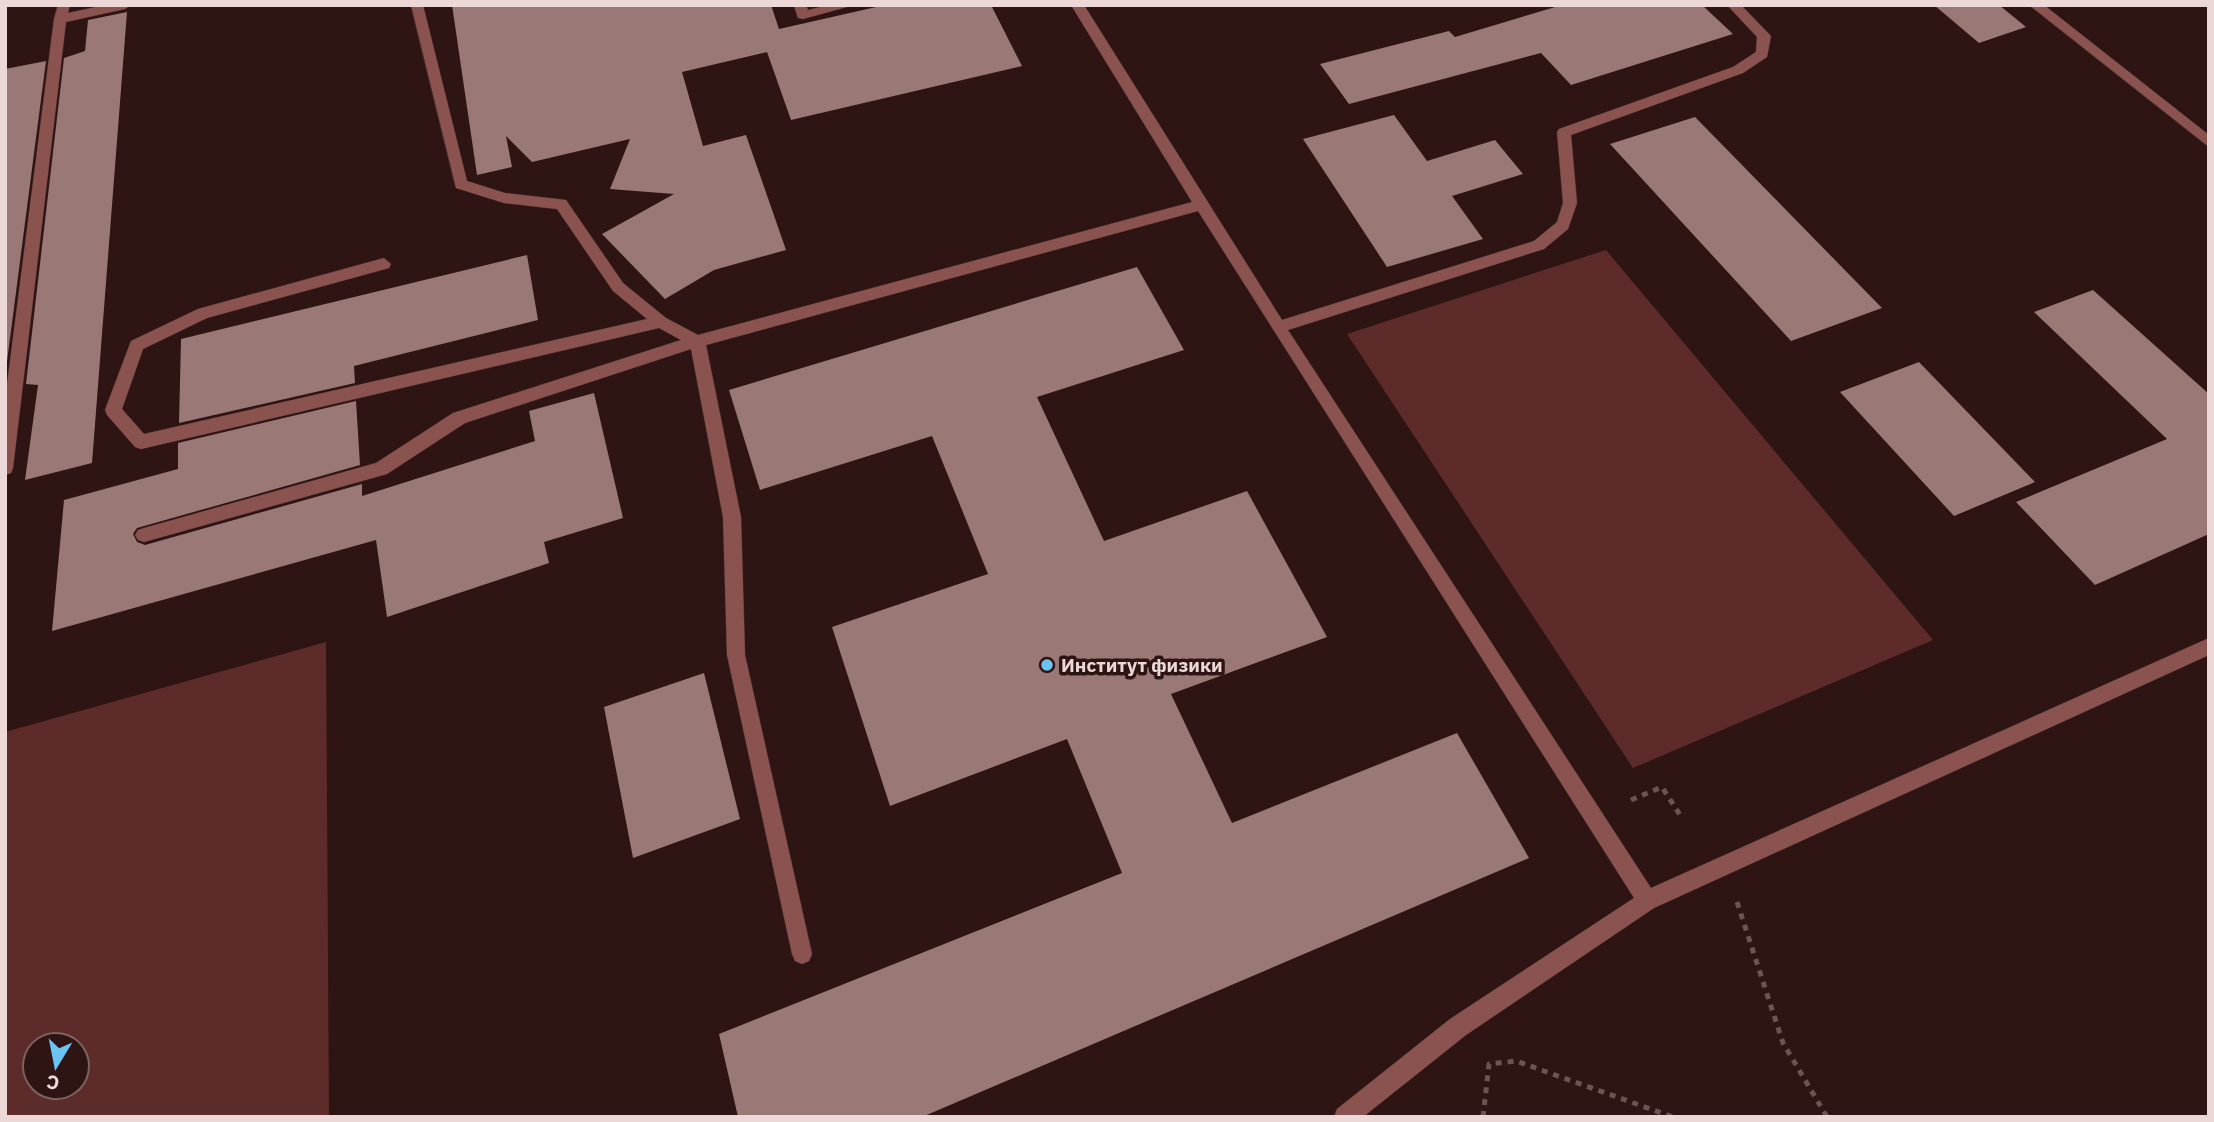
<svg xmlns="http://www.w3.org/2000/svg" width="2214" height="1122" font-family="'IBM Plex Sans',sans-serif">
<rect width="100%" height="100%" fill="#2e1413"/>
<path fill="#5d2c2a" fill-rule="evenodd" d="M 1606,250 L 1933,640 L 1633,768 L 1347,334 Z
M 326,642 L 329,1117 L 5,1117 L 5,732 ZM 35,1045 L 77,1045 L 77,1087 L 35,1087 Z"/>
<path fill="#997875" d="M 452,5 L 771,5 L 779,29 L 885,5 L 991,5 L 1022,66 L 791,120 L 767,52 L 682,72 L 703,146 L 746,135 L 786,250 L 714,270 L 665,299 L 602,234 L 674,194 L 610,189 L 630,139 L 532,162 L 506,136 L 512,167 L 477,175 Z
M 1562,5 L 1702,5 L 1733,34 L 1571,85 L 1541,53 L 1349,104 L 1320,64 L 1449,31 L 1455,37 Z
M 1934,5 L 1999,5 L 2026,27 L 1979,43 Z
M 127,12 L 92,463 L 25,480 L 38,385 L 26,384 L 64,58 L 85,51 L 88,20 Z
M 46,61 L 5,377 L 5,69 Z
M 1394,115 L 1427,161 L 1495,140 L 1523,174 L 1452,196 L 1483,239 L 1387,267 L 1303,139 Z
M 1695,117 L 1882,308 L 1791,341 L 1610,144 Z
M 527,255 L 538,320 L 354,366 L 355,383 L 179,423 L 181,339 Z
M 1137,267 L 1184,350 L 1037,397 L 1104,541 L 1247,491 L 1327,637 L 1171,694 L 1232,823 L 1457,733 L 1529,858 L 922,1117 L 738,1117 L 719,1034 L 1122,873 L 1067,739 L 890,806 L 832,627 L 988,574 L 932,436 L 760,490 L 729,390 Z
M 2093,290 L 2209,394 L 2209,534 L 2095,585 L 2016,502 L 2167,439 L 2034,312 Z
M 1919,362 L 2035,482 L 1954,516 L 1840,392 Z
M 594,393 L 623,518 L 544,542 L 549,563 L 387,617 L 376,540 L 52,631 L 64,500 L 178,469 L 178,443 L 356,401 L 360,465 L 137,528 L 133,534 L 137,542 L 145,545 L 362,484 L 362,496 L 535,441 L 529,411 Z
M 704,673 L 740,819 L 633,858 L 604,707 Z"/>
<g fill="none" stroke-linecap="round" stroke-linejoin="round">
<defs>
<path id="lane" d="M 58,5 L 70,5 L 68,13 L 105,5 L 131,5 L 125,9 L 66,22 L 13,468 L 11,473 L 5,475 L 5,400 L 54,19 Z
M 411,5 L 423,5 L 467,181 L 505,193 L 566,200 L 623,283 L 666,318 L 698,335 L 1192,202 L 1071,5 L 1084,5 L 1282,320 L 1534,241 L 1557,222 L 1563,203 L 1557,132 L 1559,129 L 1733,67 L 1756,52 L 1757,37 L 1727,5 L 1741,5 L 1771,36 L 1767,57 L 1743,73 L 1571,135 L 1577,203 L 1568,229 L 1544,249 L 1288,330 L 1651,888 L 2209,638 L 2209,655 L 1654,908 L 1466,1035 L 1363,1117 L 1334,1117 L 1337,1109 L 1450,1019 L 1634,898 L 1198,211 L 706,345 L 741,517 L 745,655 L 812,954 L 809,961 L 802,964 L 795,961 L 792,954 L 727,655 L 723,517 L 691,349 L 465,423 L 387,474 L 144,542 L 138,540 L 135,535 L 138,530 L 144,528 L 376,463 L 453,413 L 681,340 L 659,328 L 141,449 L 135,447 L 107,415 L 105,410 L 131,341 L 198,309 L 384,258 L 391,264 L 389,268 L 207,318 L 143,349 L 122,409 L 144,434 L 647,319 L 613,291 L 557,209 L 504,203 L 456,188 Z
M 794,5 L 806,5 L 808,10 L 829,5 L 854,5 L 803,19 L 798,18 Z
M 2029,5 L 2044,5 L 2209,135 L 2209,147 Z"/>
</defs>
<use href="#lane" stroke="#49302e" stroke-width="1"/>
<path stroke="#6c5453" stroke-width="5" stroke-dasharray="6 6" stroke-linecap="butt" d="M 1631,800 L 1662,787 L 1680,815
M 1737,902 L 1783,1043 L 1827,1117
M 1483,1117 L 1489,1064 L 1516,1061 L 1673,1117"/>
<use href="#lane" fill="#8a534f" fill-rule="evenodd"/>
</g>
<circle fill="#6bc3f2" stroke="#2e1413" stroke-width="2.5" cx="1047" cy="665" r="7"/>
<g text-anchor="middle" dominant-baseline="central" stroke-width="7" stroke-linejoin="round" paint-order="stroke">
<g font-size="19" font-weight="bold" fill="#ecd9d7" stroke="#2e1413" text-anchor="start">
<text x="1061" y="665">Институт физики</text>
</g>
</g>
<rect width="2214" height="1122" fill="none" stroke="#ecd9d7" stroke-width="14"/>
<g transform="translate(56 1066) rotate(190)"><circle r="33" fill="#2e1413" stroke="#7a6361" stroke-width="2"/>
<path d="M0-5L12 26L0 18L-12 26Z" fill="#6bc3f2"/>
<text y="-10" font-size="19" font-weight="bold" text-anchor="middle" fill="#ecd9d7">С</text>
</g>
</svg>
